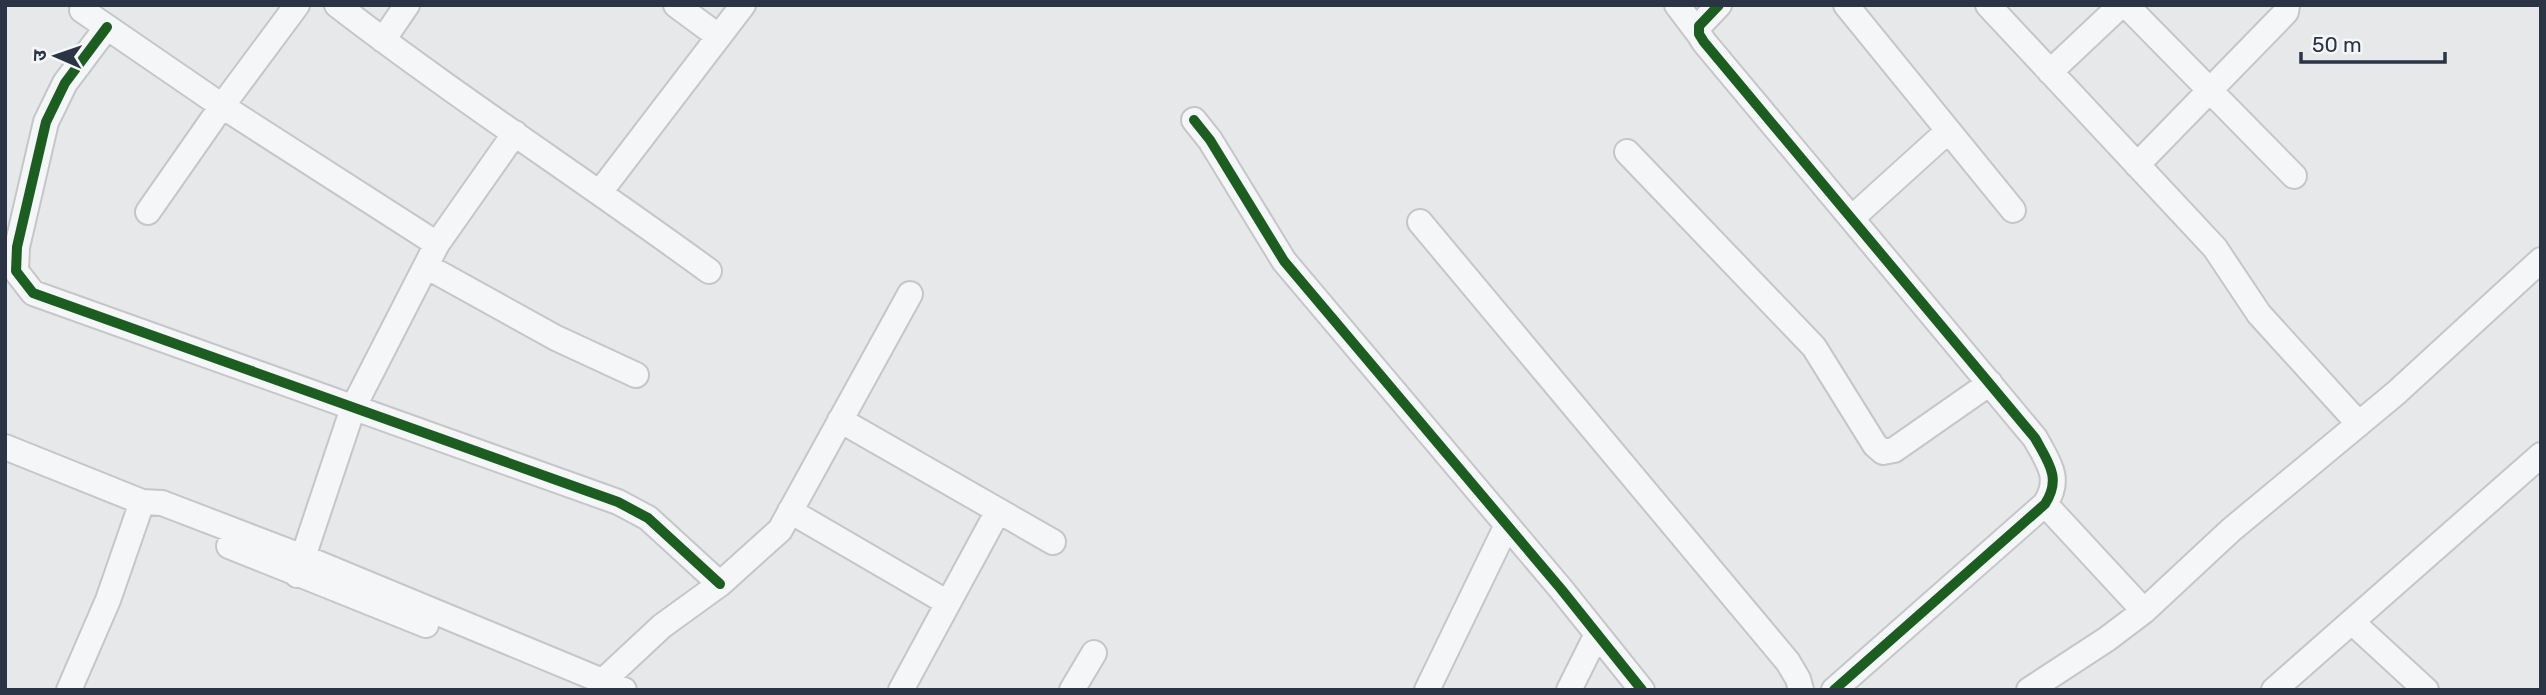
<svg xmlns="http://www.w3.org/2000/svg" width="2546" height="695" font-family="Rubik,'Noto Sans Devanagari',sans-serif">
<rect width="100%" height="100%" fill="#e6e8ea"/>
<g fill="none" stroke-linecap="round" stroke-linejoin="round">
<defs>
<path id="minor" d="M 337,5 C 458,98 586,181 709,271
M 676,5 L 718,36
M 1677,5 L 1699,34
M 1719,5 L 1699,26 L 1699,34 L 1704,42 L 2035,438 C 2048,462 2062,478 2045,504 L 1834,690
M 1846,5 L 2013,210
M 1988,5 L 2215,248 L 2259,314 L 2359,424
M 2126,5 L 2294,176
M 82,10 L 222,106 L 437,244
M 107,27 L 65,83 L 46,122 L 17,247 L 16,271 L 33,293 L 618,502 L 648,518 L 720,584
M 383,40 L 407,5
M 2050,72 L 2121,5
M 1194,120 L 1210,140 L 1284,261 L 1561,589 L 1642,690
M 1627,152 L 1814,347 L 1875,445 L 1883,452 L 1894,450 L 1990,383
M 2137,165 L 2286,12 L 2287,5
M 600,192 L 743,5
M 148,212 L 222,106 L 297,5
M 1852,218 L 1948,131
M 1420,222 L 1788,662 L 1798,679 L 1801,690
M 426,266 L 556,338 L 636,375
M 840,420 L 1053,542
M 5,447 L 142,502 L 162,503 L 303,557 L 624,690
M 2045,504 L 2144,611
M 790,511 L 948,603
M 229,546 L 426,625
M 297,575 L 353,408 L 437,244 L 515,133
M 2352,622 L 2426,690
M 603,681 L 662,626 L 720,584 L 780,530 L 910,294
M 69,690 L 108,600 L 142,502
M 901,690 L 998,511
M 1072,690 L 1094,653
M 1427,690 L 1507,525
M 1569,690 L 1597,634
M 2029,690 L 2107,639 L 2144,611 L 2231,530 L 2396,393 L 2541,260
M 2274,690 L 2541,455"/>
</defs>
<use href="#minor" stroke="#c4c6c8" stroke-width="28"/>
<use href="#minor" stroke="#f5f6f7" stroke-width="24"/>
<defs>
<path id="cycleway" d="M 1719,5 L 1699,26 L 1699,34 L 1704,42 L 2035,438 C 2048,462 2062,478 2045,504 L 1834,690
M 107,27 L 65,83 L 46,122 L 17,247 L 16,271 L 33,293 L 618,502 L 648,518 L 720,584
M 1194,120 L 1210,140 L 1284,261 L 1561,589 L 1642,690"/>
</defs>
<use href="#cycleway" stroke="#f4f6f9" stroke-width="15"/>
<use href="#cycleway" stroke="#1b5e20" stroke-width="10"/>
</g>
<rect width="2546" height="695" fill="none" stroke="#2b3445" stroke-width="14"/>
<g transform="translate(56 56) rotate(272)" stroke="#f4f6f9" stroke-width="5" paint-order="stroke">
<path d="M0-5L12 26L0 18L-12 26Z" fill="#2b3445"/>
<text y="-10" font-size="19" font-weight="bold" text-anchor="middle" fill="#2b3445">उ</text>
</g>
<path d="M2301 52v10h144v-10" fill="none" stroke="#2b3445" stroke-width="3.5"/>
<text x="2312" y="52" font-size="21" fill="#2b3445" stroke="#f4f6f9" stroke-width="5" paint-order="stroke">50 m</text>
</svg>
